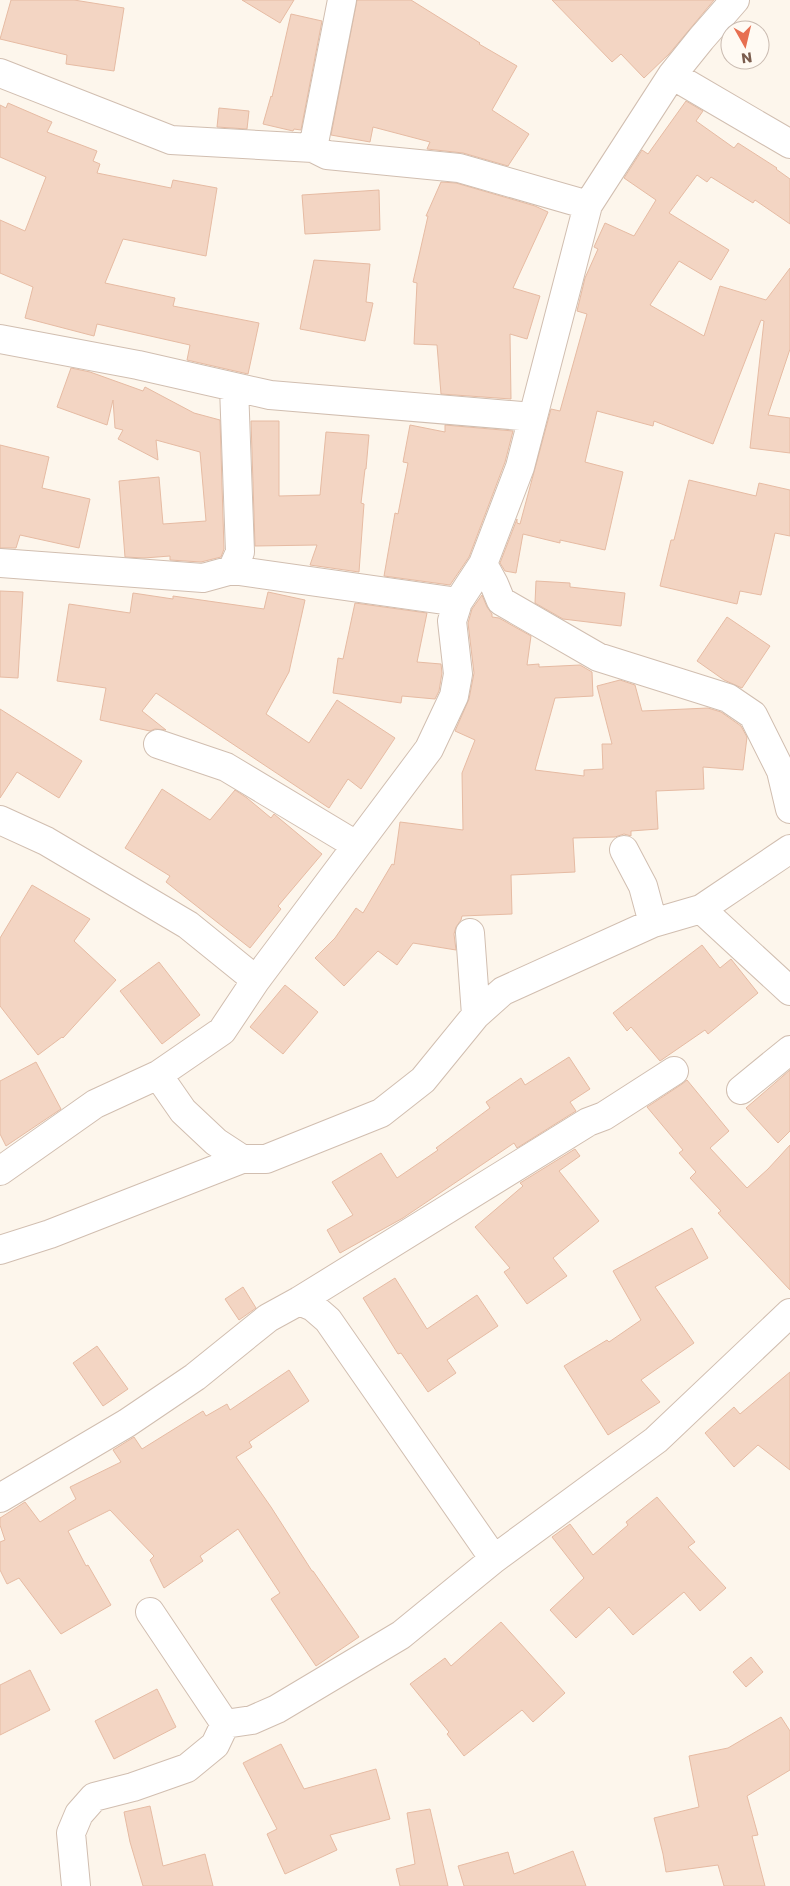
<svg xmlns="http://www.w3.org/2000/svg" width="790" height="1886" font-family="Poppins,sans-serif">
<rect width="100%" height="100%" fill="#fdf6ec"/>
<path fill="#f3d5c3" stroke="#e6bba3" d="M 11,0 L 74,0 L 124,8 L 114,71 L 66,64 L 67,55 L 0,39 Z
M 242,0 L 294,0 L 280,23 Z
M 357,0 L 411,0 L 480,43 L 479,44 L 517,66 L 492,110 L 529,134 L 508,166 L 463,153 L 427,149 L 430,142 L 373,127 L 370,142 L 331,135 Z
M 552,0 L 714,0 L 669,54 L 644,78 L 621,54 L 612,62 Z
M 291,14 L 322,21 L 301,130 L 294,129 L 293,131 L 263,124 L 271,96 L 272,97 Z
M 686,101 L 703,111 L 696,121 L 734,148 L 738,143 L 777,168 L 776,169 L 790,179 L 790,224 L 755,200 L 753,203 L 711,177 L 707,182 L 697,175 L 669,213 L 729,250 L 711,280 L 679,261 L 650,305 L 704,336 L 720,286 L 766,300 L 790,268 L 790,349 L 768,415 L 790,418 L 790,453 L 750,448 L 764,321 L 761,320 L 713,444 L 654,421 L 653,426 L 597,411 L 585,462 L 623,472 L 605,550 L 560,540 L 560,543 L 523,534 L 516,573 L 505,571 L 500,563 L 517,519 L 517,523 L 520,524 L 551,409 L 560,411 L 587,314 L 577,311 L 585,278 L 598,249 L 594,247 L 605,223 L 634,236 L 656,200 L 624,178 L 642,150 L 648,154 Z
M 8,103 L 52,122 L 47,132 L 97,151 L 93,161 L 100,164 L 97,173 L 171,188 L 173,180 L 217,188 L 206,256 L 123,239 L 105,283 L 175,298 L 173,306 L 259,323 L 248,374 L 187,360 L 190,345 L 97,324 L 94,336 L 25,318 L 33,287 L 0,273 L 0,220 L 25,231 L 46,177 L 0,157 L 0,105 L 6,108 Z
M 219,108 L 249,111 L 247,129 L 217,127 Z
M 441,182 L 456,183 L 535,206 L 548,212 L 513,288 L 540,296 L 527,339 L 510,334 L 511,399 L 441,394 L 437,345 L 414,344 L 417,283 L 413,282 L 428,216 L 426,216 Z
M 379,190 L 380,230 L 305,234 L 302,195 Z
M 314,260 L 370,264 L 366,302 L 373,303 L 365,341 L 300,329 Z
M 71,368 L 90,372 L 143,391 L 145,387 L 194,413 L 220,420 L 224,549 L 221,557 L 201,562 L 170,560 L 170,556 L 144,558 L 125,557 L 119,481 L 159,477 L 163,524 L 206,521 L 200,452 L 156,440 L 158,460 L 118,439 L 123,430 L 115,428 L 113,400 L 107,425 L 57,407 Z
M 251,421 L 279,421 L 279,496 L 320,495 L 326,432 L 369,435 L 366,469 L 365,469 L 361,503 L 364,504 L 359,572 L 310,565 L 317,545 L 255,546 Z
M 410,425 L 445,432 L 445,425 L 513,431 L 505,462 L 469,557 L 450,585 L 384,576 L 395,513 L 398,514 L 408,463 L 403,462 Z
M 0,445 L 49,457 L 42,488 L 90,499 L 79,548 L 20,535 L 16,548 L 0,548 Z
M 689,480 L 756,496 L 759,483 L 790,490 L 790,536 L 775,533 L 761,595 L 740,591 L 737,604 L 660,586 L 671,540 L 674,540 Z
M 536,581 L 570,583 L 570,587 L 625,593 L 621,626 L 563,619 L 535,603 Z
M 0,591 L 23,592 L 18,678 L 0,677 Z
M 268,592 L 305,600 L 289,672 L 266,714 L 309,743 L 337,700 L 395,738 L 361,789 L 348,779 L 329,808 L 156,693 L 142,711 L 166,730 L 155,729 L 150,731 L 100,720 L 106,688 L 57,681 L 69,604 L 130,613 L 133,593 L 173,599 L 173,596 L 264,609 Z
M 482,595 L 487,607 L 492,614 L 492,617 L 499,618 L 531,636 L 527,665 L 539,664 L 539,667 L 580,665 L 592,672 L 593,696 L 555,698 L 535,770 L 584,776 L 584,770 L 603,769 L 602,744 L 612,744 L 597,686 L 620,680 L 635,685 L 642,711 L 708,708 L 721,712 L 741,726 L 747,737 L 743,770 L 703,767 L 704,789 L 656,791 L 658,829 L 631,831 L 631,836 L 624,834 L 615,837 L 573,838 L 575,872 L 511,875 L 512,914 L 462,916 L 461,920 L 456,927 L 454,934 L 456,950 L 413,943 L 397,965 L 378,951 L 344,986 L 315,958 L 335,938 L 356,908 L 363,913 L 392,864 L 394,865 L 400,822 L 463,830 L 462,773 L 475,740 L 455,731 L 469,699 L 474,673 L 468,623 L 472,609 Z
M 355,603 L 427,613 L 417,662 L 441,664 L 442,673 L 439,691 L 435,699 L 402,696 L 401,703 L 333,693 L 338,658 L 343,659 Z
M 727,617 L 770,646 L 742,688 L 724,680 L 697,661 Z
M 0,709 L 82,761 L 59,798 L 17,772 L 0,798 Z
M 162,789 L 210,820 L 235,790 L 247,798 L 271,818 L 274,814 L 322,854 L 278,906 L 281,909 L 250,948 L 166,882 L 170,876 L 125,848 Z
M 32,885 L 90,919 L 74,941 L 116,980 L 63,1038 L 62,1037 L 38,1055 L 0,1006 L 0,938 Z
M 702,945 L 720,968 L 731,959 L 758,993 L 708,1034 L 705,1030 L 660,1061 L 631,1027 L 627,1031 L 613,1013 Z
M 159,962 L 200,1015 L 162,1044 L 120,991 Z
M 285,985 L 318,1012 L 283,1054 L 250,1027 Z
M 569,1057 L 590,1089 L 570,1102 L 576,1111 L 517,1148 L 514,1143 L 403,1218 L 340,1253 L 327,1230 L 353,1215 L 332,1182 L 381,1153 L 397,1178 L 438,1150 L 436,1148 L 490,1108 L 486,1102 L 521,1078 L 525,1085 Z
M 36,1062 L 61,1109 L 6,1146 L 0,1134 L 0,1081 Z
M 790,1070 L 790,1131 L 778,1143 L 746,1108 Z
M 687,1080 L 729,1131 L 710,1148 L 747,1188 L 768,1169 L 790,1145 L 790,1290 L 718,1213 L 721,1211 L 690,1178 L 696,1172 L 679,1153 L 683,1150 L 647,1107 L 682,1084 Z
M 575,1149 L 580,1156 L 559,1171 L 599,1221 L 553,1258 L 567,1276 L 527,1304 L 504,1272 L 510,1268 L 475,1227 L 523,1186 L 520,1183 Z
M 692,1228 L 708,1258 L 655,1287 L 694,1343 L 641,1380 L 660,1402 L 608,1435 L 564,1366 L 607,1340 L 609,1342 L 641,1320 L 613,1271 Z
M 395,1278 L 427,1329 L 477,1295 L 498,1326 L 447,1360 L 456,1373 L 428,1392 L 401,1353 L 398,1354 L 363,1298 Z
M 243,1287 L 256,1308 L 239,1320 L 225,1299 Z
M 97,1346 L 128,1389 L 103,1406 L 73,1363 Z
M 289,1370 L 309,1401 L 249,1442 L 252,1447 L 236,1457 L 271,1507 L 312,1571 L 313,1571 L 359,1637 L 316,1666 L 271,1599 L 280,1593 L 238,1529 L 200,1556 L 203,1561 L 164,1588 L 150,1560 L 154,1556 L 110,1510 L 68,1531 L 86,1566 L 88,1565 L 111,1605 L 61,1634 L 19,1578 L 7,1584 L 0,1570 L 0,1542 L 5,1540 L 0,1525 L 0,1518 L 25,1502 L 40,1522 L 76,1499 L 70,1487 L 121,1462 L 113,1450 L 134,1437 L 142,1449 L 203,1411 L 206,1416 L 227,1404 L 230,1410 Z
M 790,1372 L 790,1470 L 758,1445 L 734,1467 L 705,1433 L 734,1407 L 740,1414 Z
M 657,1497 L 695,1542 L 688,1547 L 726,1588 L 700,1611 L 684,1592 L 633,1635 L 609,1607 L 576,1638 L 550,1610 L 584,1578 L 552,1537 L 570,1524 L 593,1555 L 628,1525 L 626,1522 Z
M 501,1622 L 565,1693 L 533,1722 L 522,1710 L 464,1756 L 447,1734 L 449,1732 L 410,1684 L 445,1658 L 451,1666 Z
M 751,1657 L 763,1672 L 746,1687 L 733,1672 Z
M 30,1670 L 50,1710 L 0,1735 L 0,1685 Z
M 157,1689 L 176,1727 L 114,1759 L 95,1721 Z
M 781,1717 L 790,1731 L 790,1770 L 747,1796 L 758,1835 L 752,1836 L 765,1886 L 724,1886 L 718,1865 L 666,1872 L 663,1854 L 654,1818 L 699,1807 L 689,1756 L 728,1748 Z
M 281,1744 L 304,1789 L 376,1769 L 390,1819 L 330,1835 L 337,1850 L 285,1874 L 267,1834 L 277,1829 L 243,1763 Z
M 150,1806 L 163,1866 L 205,1854 L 213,1886 L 143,1886 L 130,1842 L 124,1812 Z
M 430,1809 L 448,1886 L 400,1886 L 396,1869 L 415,1864 L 407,1813 Z
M 573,1851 L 586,1886 L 464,1886 L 458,1866 L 508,1852 L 514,1874 Z"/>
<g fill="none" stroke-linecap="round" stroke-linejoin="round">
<defs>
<path id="minor" d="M 0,73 L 171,140 L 313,148 L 327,155 L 459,168 L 588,205
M 672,75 L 790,144
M 313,148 L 342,0
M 0,339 L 138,365 L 270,395 L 533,417
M 0,563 L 203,578 L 232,570 L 458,602
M 483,564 L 494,584 L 501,601 L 598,657 L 728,698 L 753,715 L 781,771 L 790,809
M 232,570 L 240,552 L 234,387
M 158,744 L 226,767 L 356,845
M 0,820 L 46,841 L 188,925 L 256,980
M 624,850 L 643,886 L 653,923
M 701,909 L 790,991
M 470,933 L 476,1015
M 158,1075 L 183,1111 L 216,1142 L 242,1159
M 741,1090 L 790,1050
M 0,1171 L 95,1104 L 158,1075 L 222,1031 L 256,980 L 429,749 L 454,696 L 458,674 L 452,621 L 458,602 L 483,564 L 520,467 L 588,205 L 672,75 L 701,39 L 735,0
M 0,1250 L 50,1234 L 242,1159 L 266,1159 L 381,1113 L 423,1080 L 476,1015 L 503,991 L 653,923 L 701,909 L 790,849
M 299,1301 L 313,1307 L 328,1320 L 494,1559
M 0,1498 L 127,1423 L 195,1377 L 268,1318 L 299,1301 L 588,1122 L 604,1116 L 674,1071
M 150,1612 L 225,1724 L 252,1720 L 277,1709 L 401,1635 L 494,1559 L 656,1440 L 790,1313
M 76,1886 L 71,1833 L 79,1814 L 94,1797 L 133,1787 L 187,1768 L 215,1745 L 225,1724"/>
</defs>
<use href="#minor" stroke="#d1beb0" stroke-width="30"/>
<use href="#minor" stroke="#fff" stroke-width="28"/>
</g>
<g transform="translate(745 45) rotate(172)"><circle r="24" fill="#fffaf3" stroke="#cabbb1"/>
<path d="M0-4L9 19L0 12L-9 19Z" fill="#e76f51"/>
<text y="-8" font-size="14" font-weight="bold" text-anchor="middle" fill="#7a5c4d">N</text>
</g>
</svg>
